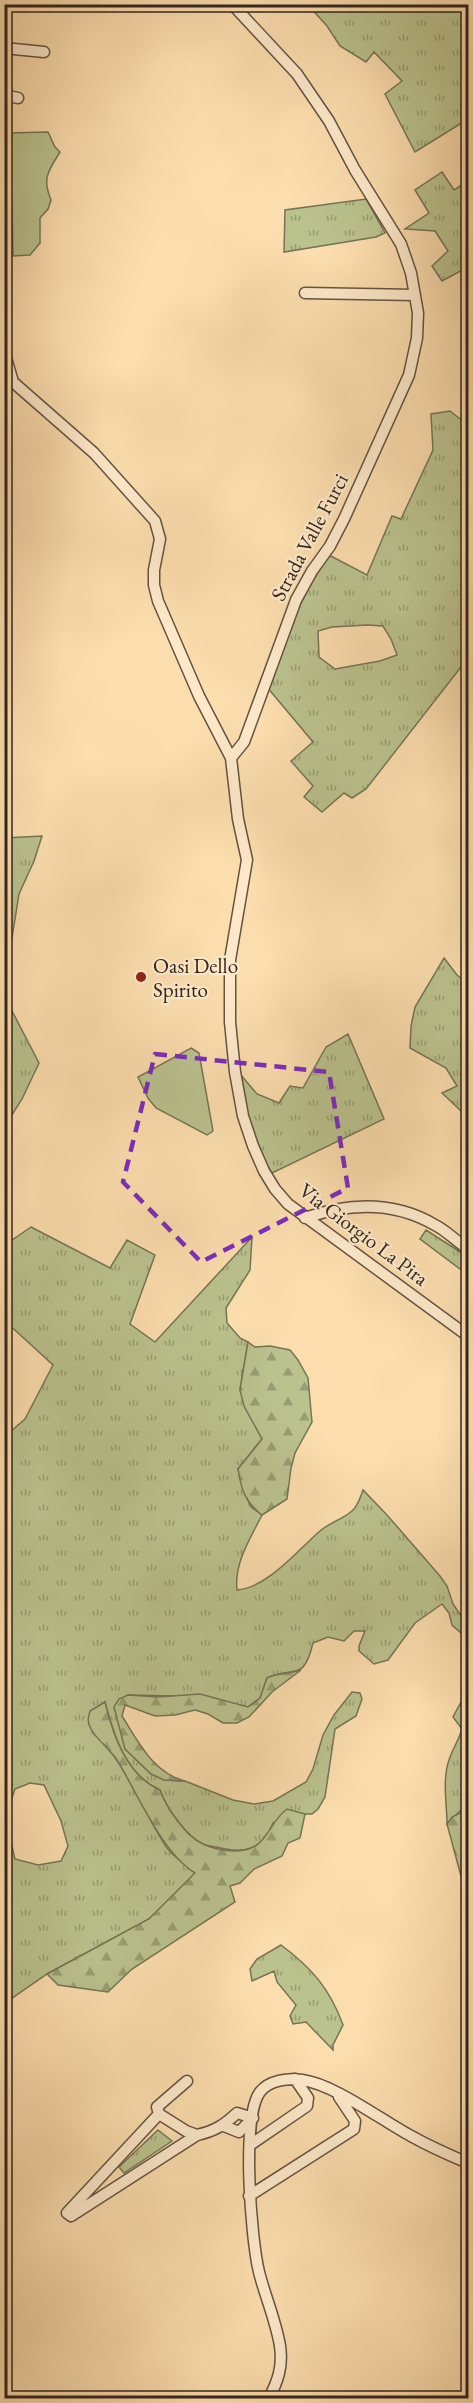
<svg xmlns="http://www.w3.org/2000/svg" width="473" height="2403" font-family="'EB Garamond',serif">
<defs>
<pattern id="grass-tufts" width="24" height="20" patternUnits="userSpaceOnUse" patternTransform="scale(1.5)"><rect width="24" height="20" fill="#bac28e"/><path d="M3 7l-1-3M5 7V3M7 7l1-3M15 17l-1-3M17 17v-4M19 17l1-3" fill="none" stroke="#989d73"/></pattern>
<pattern id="forest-firs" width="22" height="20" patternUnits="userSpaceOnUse" patternTransform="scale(1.5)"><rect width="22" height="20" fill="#bac28e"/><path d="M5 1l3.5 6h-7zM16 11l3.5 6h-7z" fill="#989d73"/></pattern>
</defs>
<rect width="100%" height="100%" fill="#fcddae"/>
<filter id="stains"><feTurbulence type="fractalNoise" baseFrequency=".00333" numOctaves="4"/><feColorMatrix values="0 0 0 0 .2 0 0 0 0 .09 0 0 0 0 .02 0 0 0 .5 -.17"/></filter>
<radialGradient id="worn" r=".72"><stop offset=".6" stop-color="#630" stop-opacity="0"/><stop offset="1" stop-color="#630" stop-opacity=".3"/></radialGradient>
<path fill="url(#grass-tufts)" stroke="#767456" stroke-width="1.5" fill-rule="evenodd" d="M 308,5 L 468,5 L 468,119 L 415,152 L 385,94 L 402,81 L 374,52 L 366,62 L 340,46 L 327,26 Z
M 442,172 L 454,190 L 468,181 L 468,267 L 442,281 L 432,266 L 448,251 L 435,231 L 405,229 L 429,213 L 415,190 Z
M 366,199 L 385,233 L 376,237 L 284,252 L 285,210 Z
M 450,411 L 468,425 L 468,452 L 464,450 L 468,454 L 468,658 L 366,789 L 352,798 L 344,793 L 322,812 L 304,797 L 313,786 L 291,761 L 313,742 L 267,687 L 297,611 L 311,583 L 329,555 L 367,575 L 392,516 L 401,519 L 433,450 L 431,414 ZM 367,625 L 383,626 L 391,639 L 397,655 L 380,661 L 335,669 L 319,657 L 318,631 L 332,627 Z
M 42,836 L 34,861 L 19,894 L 5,982 L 11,1009 L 39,1063 L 22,1099 L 5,1126 L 5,838 Z
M 444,958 L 457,975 L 468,984 L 468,1125 L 460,1110 L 442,1093 L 457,1086 L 446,1068 L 410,1048 L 411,1026 L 415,1007 Z
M 348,1034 L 384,1119 L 270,1174 L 250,1129 L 241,1075 L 257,1094 L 279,1103 L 290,1086 L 303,1088 L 326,1047 Z
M 31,1227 L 110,1268 L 127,1240 L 155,1255 L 130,1324 L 155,1342 L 252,1237 L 250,1270 L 226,1308 L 227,1323 L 240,1338 L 248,1342 L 240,1390 L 262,1439 L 238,1469 L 250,1506 L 262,1515 C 250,1539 234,1563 237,1590 C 267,1588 297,1551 320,1531 C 329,1523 343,1519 352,1511 C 358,1506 360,1498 363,1490 L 387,1515 L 440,1576 L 447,1586 L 453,1604 L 468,1626 L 468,1639 L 452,1625 L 449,1613 L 442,1604 L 415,1623 L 388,1660 L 374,1664 L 359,1651 L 359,1646 L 365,1631 L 354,1631 L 344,1641 L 328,1637 L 313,1643 C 303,1684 294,1665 267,1678 L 260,1698 L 248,1707 L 174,1696 L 128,1695 L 114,1708 L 164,1780 L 185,1781 L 233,1800 L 254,1804 L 273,1801 L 306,1782 L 313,1769 L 323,1735 L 334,1715 L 352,1692 L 360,1693 L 362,1699 L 356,1716 L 335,1729 L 325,1797 L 318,1809 L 312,1814 L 301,1814 L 273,1823 C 262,1851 243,1854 216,1847 C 212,1846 206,1846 203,1844 C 186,1836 166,1807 160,1790 C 126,1775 114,1736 105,1702 L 92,1732 C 125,1760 142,1809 165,1845 C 172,1856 186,1865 196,1873 L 149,1919 L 47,1974 L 5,2003 L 4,1426 L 10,1432 L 25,1419 L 53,1365 L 5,1321 L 5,1245 ZM 30,1783 L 44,1785 L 61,1821 L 68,1846 L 61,1861 L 38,1865 L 15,1859 C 8,1829 4,1819 15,1789 Z
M 426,1230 L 468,1257 L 468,1275 L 420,1239 Z
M 468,1689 L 468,1809 L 460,1811 L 447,1824 C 447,1804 442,1780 449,1760 C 452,1750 459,1740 462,1729 L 453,1717 Z
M 281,1945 C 312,1968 330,1989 343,2025 L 333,2045 L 333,2050 L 306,2022 L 293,2024 L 290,2016 L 296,2005 L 277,1982 L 274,1971 L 252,1981 L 250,1969 L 257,1959 Z
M 158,2130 L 172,2141 L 124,2173 L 119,2167 Z"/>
<path fill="url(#forest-firs)" stroke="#767456" stroke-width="1.5" d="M 248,1342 L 255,1347 L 270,1346 L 290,1350 L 298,1360 L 308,1378 L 312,1422 L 295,1453 L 291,1468 L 287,1499 L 262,1515 C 245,1502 241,1489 238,1469 L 262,1439 L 244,1406 L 240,1390 Z
M 301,1670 L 272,1692 L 249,1717 L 237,1723 L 223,1723 L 208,1714 L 195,1710 L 175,1715 L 155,1716 L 125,1705 L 122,1716 C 138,1741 153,1773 185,1781 L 164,1780 L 151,1774 L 125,1749 L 114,1707 L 119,1699 L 128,1695 L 158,1697 L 200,1694 L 248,1707 L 260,1698 L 267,1678 C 278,1673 289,1674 301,1670 Z
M 105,1702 C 113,1735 126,1775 160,1790 C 166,1807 186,1837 203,1844 C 218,1851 243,1855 257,1845 C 270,1835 273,1819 287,1809 L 305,1814 L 300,1838 L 288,1843 L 282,1856 L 254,1869 L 240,1883 L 230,1886 L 235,1902 L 132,1969 L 108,1992 L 58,1985 L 47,1974 L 149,1919 L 195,1873 C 162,1853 138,1794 117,1760 C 110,1749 96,1739 91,1729 C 87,1722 88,1718 90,1711 Z
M 468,1809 L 468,1902 L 447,1824 L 452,1817 Z"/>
<path fill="#bac28e" stroke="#767456" stroke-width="1.5" d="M 48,132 L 55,147 L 60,152 C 48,171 42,179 51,200 L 48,209 L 40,218 L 40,243 L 30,255 L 13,256 L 12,206 L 5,205 L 5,133 Z
M 191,1048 L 199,1053 L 213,1131 L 207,1135 L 156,1108 L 148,1098 L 138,1077 Z"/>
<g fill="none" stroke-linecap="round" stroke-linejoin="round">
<defs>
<path id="minor" d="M 4,48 L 44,52
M 4,95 L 18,98
M 305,293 L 415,295
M 4,351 L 13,382 L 94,453 L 155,521 L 160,539 L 154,570 L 154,585 L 158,601 L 199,696 L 231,758 L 238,819 L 247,860 L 230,960 L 230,1022 L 235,1072 L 243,1116 L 253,1146 L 264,1171 L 275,1189 L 288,1204 L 468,1336
M 231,758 L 244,742 L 296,600 L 312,571 L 330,546 L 344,519 L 409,375 L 417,338 L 418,313 L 411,273 L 401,244 L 355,170 L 329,121 L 297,74 L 232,4
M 305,1218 C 348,1203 394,1201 435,1225 C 447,1231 457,1242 468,1249
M 159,2114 L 157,2107 L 187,2081
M 197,2135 L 186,2131 L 159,2114 L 67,2213 L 71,2216 L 197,2135 C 215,2131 224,2125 237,2113 L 253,2118 L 239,2132 L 224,2126
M 250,2145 L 307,2106 L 308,2098 L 295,2079
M 249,2196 L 354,2129 L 355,2121 L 339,2097
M 269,2398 C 278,2381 283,2366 280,2346 C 276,2321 265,2296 259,2272 C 251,2239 241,2117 260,2092 C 269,2080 288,2078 302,2080 C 334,2084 381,2120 411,2136 C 429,2146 449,2155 468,2163"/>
</defs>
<use href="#minor" stroke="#645341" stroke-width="13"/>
<use href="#minor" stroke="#fde9ca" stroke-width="10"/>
</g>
<path fill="none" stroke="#7b2cbf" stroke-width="4.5" stroke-dasharray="12 8" stroke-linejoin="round" d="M 155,1054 L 329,1072 L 348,1188 L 201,1262 L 123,1182 Z"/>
<circle fill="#8f2418" stroke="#fde9ca" stroke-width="2" cx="141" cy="977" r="6"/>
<g text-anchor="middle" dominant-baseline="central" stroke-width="4.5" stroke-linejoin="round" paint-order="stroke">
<g font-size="21" fill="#32251d" stroke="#fde9ca">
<text transform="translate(309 537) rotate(-62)">Strada Valle Furci</text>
<text transform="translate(364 1234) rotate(37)">Via Giorgio La Pira</text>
</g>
<g font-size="21" fill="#32251d" stroke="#fde9ca" text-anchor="start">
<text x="153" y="965">Oasi Dello<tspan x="153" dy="24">Spirito</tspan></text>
</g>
</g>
<rect width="473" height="2403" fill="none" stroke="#fcddae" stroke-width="24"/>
<rect x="6" y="6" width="461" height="2391" fill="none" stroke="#32251d" stroke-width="3"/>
<rect x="12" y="12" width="449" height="2379" fill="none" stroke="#32251d" stroke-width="1.5"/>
<rect width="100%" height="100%" filter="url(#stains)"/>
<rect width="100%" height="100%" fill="url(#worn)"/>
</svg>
